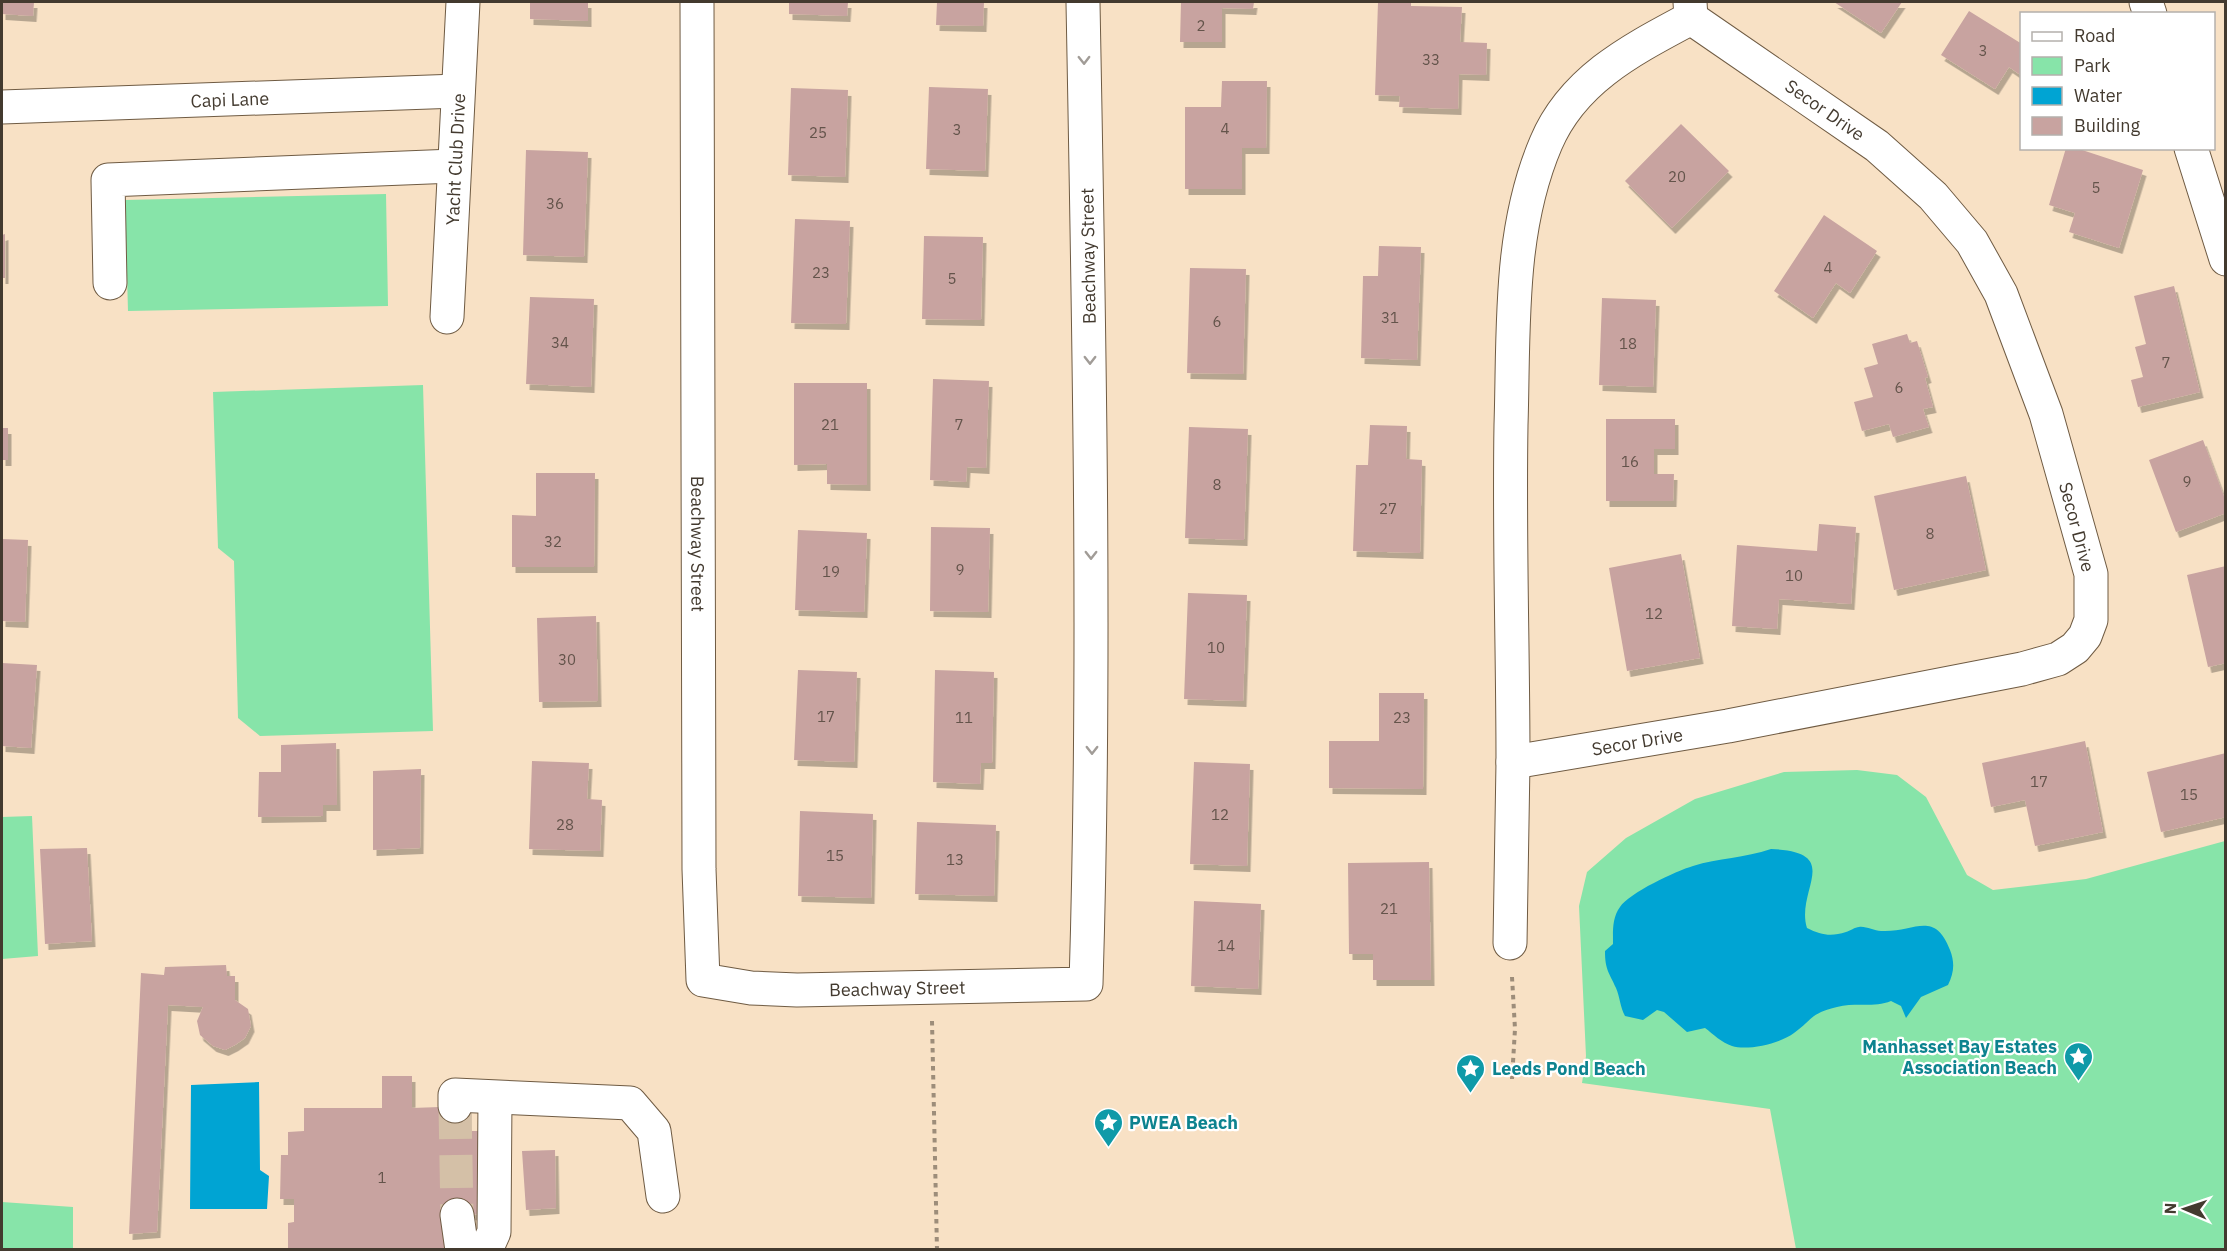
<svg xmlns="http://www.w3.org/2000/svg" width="2227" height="1251" font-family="'IBM Plex Sans',sans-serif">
<defs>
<filter id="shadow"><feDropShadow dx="3.5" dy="6" stdDeviation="0" flood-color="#0004"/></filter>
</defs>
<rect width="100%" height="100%" fill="#f8e1c5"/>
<path fill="#87e4a9" d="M 386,194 L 388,306 L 128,311 L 125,200 Z
M 423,385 L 433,731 L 260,736 L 238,718 L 234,561 L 218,548 L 213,392 Z
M 1857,770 L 1897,775 L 1926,797 L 1967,875 L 1993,890 L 2086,879 L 2225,841 L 2225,1249 L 1796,1249 L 1770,1109 L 1582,1083 L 1586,1056 L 1579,906 L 1587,872 L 1626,838 L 1695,799 L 1784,772 Z
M 32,816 L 38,956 L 2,959 L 2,817 Z
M 2,1202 L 73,1207 L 73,1249 L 2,1249 Z"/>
<path fill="#00a4d3" d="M 1771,849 C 1845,852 1795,890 1807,928 C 1821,935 1831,937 1846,932 C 1850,931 1855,927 1859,927 C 1866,926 1874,931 1881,931 C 1914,933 1934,909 1950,950 C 1955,963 1954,973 1948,985 L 1921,997 L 1906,1018 L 1901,1006 L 1891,1001 C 1874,1008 1856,1002 1837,1007 C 1811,1013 1813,1019 1794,1033 C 1781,1043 1748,1051 1732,1046 C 1722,1043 1713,1034 1705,1028 L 1687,1032 L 1664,1012 L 1657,1010 L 1643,1020 L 1625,1016 C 1620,1007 1620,997 1616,988 C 1609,972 1605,970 1605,951 L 1613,944 C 1613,931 1612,918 1620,907 C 1629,893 1676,871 1693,866 C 1718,858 1745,858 1771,849 Z
M 259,1082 L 260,1170 L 269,1176 L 267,1209 L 190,1209 L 191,1085 Z"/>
<path fill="#c8a3a0" filter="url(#shadow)" d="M 2,2 L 34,2 L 33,16 L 2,14 Z
M 530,2 L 588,2 L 588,21 L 530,19 Z
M 789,2 L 848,2 L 847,16 L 789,14 Z
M 937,2 L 984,2 L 983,26 L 936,25 Z
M 1181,2 L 1254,2 L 1253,9 L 1222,8 L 1222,42 L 1180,42 Z
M 1378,2 L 1411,2 L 1411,6 L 1462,7 L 1460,42 L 1487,43 L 1486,75 L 1459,74 L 1458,109 L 1399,107 L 1400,96 L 1375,95 Z
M 1834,2 L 1902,2 L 1881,33 Z
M 1969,11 L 2022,44 L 2022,76 L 2009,67 L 1995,89 L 1941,55 Z
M 1222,81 L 1267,81 L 1266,148 L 1242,148 L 1242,189 L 1185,189 L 1185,107 L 1221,107 Z
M 929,87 L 988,89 L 985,171 L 926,169 Z
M 791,88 L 848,90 L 845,177 L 788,175 Z
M 1681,124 L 1729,171 L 1672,228 L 1625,181 Z
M 2066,148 L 2076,148 L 2143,170 L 2119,248 L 2069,232 L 2075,213 L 2049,205 Z
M 526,150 L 588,152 L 584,257 L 523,255 Z
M 1824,215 L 1877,251 L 1850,293 L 1836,283 L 1813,318 L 1774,291 Z
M 795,219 L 850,221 L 846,324 L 791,323 Z
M 5,234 L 5,278 L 2,278 L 2,235 Z
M 924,236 L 983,237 L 981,320 L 922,319 Z
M 1379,246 L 1421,247 L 1417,360 L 1361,358 L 1363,276 L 1378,276 Z
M 1190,268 L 1246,269 L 1243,374 L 1187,373 Z
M 2174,286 L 2200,392 L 2138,407 L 2131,380 L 2143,377 L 2135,347 L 2146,344 L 2134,296 Z
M 530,297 L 594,299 L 591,387 L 526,384 Z
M 1602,298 L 1656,300 L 1653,387 L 1599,385 Z
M 1907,334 L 1910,343 L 1917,341 L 1928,377 L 1925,378 L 1933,407 L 1923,409 L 1929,427 L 1893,437 L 1889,424 L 1862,431 L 1854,402 L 1873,397 L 1864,368 L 1878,364 L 1872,344 Z
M 933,379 L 989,381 L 986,468 L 967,467 L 966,482 L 930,480 Z
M 794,383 L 867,383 L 867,485 L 827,484 L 827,464 L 794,465 Z
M 1606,419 L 1675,419 L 1675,449 L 1654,449 L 1654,474 L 1674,474 L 1673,501 L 1606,501 Z
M 1370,425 L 1407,426 L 1406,459 L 1422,460 L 1420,553 L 1353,551 L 1356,465 L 1368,465 Z
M 1189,427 L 1248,429 L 1244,540 L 1185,538 Z
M 2,428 L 8,428 L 8,460 L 2,460 Z
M 2203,440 L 2226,502 L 2226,513 L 2176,532 L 2149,460 Z
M 536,473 L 595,473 L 594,567 L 512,567 L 512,515 L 536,516 Z
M 1966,476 L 1986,570 L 1894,590 L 1874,496 Z
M 1819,524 L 1856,527 L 1851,604 L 1779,599 L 1777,629 L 1732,626 L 1737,545 L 1817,551 Z
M 931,527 L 990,528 L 988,612 L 930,611 Z
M 798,530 L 867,533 L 864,612 L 795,610 Z
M 2,539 L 28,540 L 25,622 L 2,621 Z
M 1681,554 L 1700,658 L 1627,671 L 1609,568 Z
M 2226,566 L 2226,663 L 2208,667 L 2187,575 Z
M 1188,593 L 1247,595 L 1243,701 L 1184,699 Z
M 596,616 L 598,701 L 539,702 L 537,618 Z
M 2,663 L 37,665 L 31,748 L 2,746 Z
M 798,670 L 857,672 L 854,762 L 794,760 Z
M 935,670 L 994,672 L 992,763 L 981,763 L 980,784 L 933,782 Z
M 1379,693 L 1424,693 L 1423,789 L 1329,788 L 1329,741 L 1379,741 Z
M 2085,741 L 2103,832 L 2035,846 L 2025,800 L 1991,807 L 1982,763 Z
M 336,743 L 337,805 L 323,805 L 323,816 L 258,817 L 259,772 L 281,772 L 281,745 Z
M 2226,753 L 2226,817 L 2161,832 L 2147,772 Z
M 532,761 L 589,763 L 587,799 L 602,800 L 600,851 L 529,849 Z
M 1194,762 L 1250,764 L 1247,866 L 1190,864 Z
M 421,769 L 420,848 L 373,850 L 373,771 Z
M 800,811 L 873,814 L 871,898 L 798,896 Z
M 917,822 L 996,825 L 994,896 L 915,894 Z
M 87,848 L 92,941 L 45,944 L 40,849 Z
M 1429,862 L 1431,980 L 1373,980 L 1373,954 L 1349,954 L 1348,863 Z
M 1194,901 L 1261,904 L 1258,989 L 1191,986 Z
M 226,965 L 227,976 L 235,976 L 235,1000 L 248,1009 L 251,1026 L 245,1038 L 235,1045 L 225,1050 L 213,1046 L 200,1035 L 197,1021 L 203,1007 L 168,1005 L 157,1232 L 129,1234 L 141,973 L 164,975 L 165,967 Z
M 382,1076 L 412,1076 L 412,1108 L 468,1106 L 467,1131 L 484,1131 L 484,1214 L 452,1215 L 452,1250 L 288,1250 L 288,1223 L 294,1222 L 294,1199 L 280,1199 L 281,1155 L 288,1155 L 288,1132 L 304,1131 L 304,1108 L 382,1108 Z
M 555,1150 L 556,1208 L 526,1210 L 522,1151 Z"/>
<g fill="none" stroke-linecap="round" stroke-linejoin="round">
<path stroke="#d4c0a7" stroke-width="33" stroke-dasharray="33 16" stroke-linecap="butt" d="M 455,1106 L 457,1215"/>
<defs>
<g id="minor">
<path id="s1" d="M 697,2 L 699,869 L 703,980 L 751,988 L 797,990 L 1086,984 C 1096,656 1089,329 1083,2"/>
<path d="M 2146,2 L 2150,14"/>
<path id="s2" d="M 2,107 L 458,91"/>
<path d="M 2191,148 L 2226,259"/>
<path d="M 110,283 L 108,180 L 454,166"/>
<path id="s3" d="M 447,317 L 463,2"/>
<path id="s4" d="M 1513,762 L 1728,726 L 2022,669 L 2058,659 L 2075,648 L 2085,636 L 2091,620 L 2091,574 L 2046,414 L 2001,294 L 1972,242 L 1933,196 L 1877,146 L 1691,18"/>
<path d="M 1510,943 C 1511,883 1512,823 1513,762 C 1513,650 1509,538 1511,425 C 1514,331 1508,232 1546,143 C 1573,79 1633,49 1691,18 L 1690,2"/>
<path d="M 455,1106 L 455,1095 L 630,1103 L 654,1131 L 663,1196"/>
<path d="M 457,1215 L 462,1250"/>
<path d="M 486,1250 L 494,1232 L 495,1098"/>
</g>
</defs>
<use href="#minor" stroke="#6f5b43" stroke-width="35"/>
<path stroke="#9d8d7a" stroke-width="4" stroke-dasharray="4.5 4.5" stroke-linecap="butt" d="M 1512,977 L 1515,1029 L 1512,1079
M 932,1021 L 937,1250"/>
<use href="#minor" stroke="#fff" stroke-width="33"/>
</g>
<defs><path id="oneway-chevron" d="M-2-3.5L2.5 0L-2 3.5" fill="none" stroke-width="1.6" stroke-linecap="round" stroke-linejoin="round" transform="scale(1.5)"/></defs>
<g stroke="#a19c97">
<use href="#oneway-chevron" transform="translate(1084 60) rotate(89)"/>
<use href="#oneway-chevron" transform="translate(1090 360) rotate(90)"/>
<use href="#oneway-chevron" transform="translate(1091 555) rotate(90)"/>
<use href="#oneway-chevron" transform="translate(1092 750) rotate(90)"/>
</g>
<defs>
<symbol id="sight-pin" viewBox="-11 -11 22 30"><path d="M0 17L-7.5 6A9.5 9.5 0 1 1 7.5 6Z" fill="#0f9aa8" stroke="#fff"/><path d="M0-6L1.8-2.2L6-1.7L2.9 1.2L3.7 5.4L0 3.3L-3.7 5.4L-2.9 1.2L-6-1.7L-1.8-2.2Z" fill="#fff"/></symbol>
</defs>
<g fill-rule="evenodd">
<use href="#sight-pin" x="2062" y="1040" width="33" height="45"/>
<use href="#sight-pin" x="1454" y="1052" width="33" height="45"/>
<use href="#sight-pin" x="1092" y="1106" width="33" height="45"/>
</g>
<g text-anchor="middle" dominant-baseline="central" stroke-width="4.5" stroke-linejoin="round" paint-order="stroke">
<g font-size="15" fill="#64544b">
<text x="1201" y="25">2</text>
<text x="1983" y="50">3</text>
<text x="1431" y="59">33</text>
<text x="1225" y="128">4</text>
<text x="957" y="129">3</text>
<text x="818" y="132">25</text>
<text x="1677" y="176">20</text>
<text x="2096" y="187">5</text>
<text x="555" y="203">36</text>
<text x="1828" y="267">4</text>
<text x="821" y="272">23</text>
<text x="952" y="278">5</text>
<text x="1390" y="317">31</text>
<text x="1217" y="321">6</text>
<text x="560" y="342">34</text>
<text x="1628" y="343">18</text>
<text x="2166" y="362">7</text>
<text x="1899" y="387">6</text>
<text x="830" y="424">21</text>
<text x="959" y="424">7</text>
<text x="1630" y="461">16</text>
<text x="2187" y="481">9</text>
<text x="1217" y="484">8</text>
<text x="1388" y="508">27</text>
<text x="1930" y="533">8</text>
<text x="553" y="541">32</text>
<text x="960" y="569">9</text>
<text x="831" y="571">19</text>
<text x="1794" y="575">10</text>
<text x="1654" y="613">12</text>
<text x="1216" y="647">10</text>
<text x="567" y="659">30</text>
<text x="826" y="716">17</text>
<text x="964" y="717">11</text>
<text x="1402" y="717">23</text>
<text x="2039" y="781">17</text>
<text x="2189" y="794">15</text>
<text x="1220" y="814">12</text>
<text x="565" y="824">28</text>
<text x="835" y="855">15</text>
<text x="955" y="859">13</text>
<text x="1389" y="908">21</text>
<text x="1226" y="945">14</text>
<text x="382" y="1177">1</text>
</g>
<g font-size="18" fill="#433a2f" stroke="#fff">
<text stroke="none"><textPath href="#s2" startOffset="228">Capi Lane</textPath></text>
<text transform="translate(1825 110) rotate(35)">Secor Drive</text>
<text stroke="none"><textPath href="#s3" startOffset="158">Yacht Club Drive</textPath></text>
<text transform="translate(1088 256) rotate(-91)">Beachway Street</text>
<text transform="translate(2077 527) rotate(75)">Secor Drive</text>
<text stroke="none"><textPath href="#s1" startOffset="542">Beachway Street</textPath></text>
<text stroke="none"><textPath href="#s4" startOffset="126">Secor Drive</textPath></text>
<text stroke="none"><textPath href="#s1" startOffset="1173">Beachway Street</textPath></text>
</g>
<g font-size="18" font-weight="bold" fill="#0d838f" stroke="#fff" text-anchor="start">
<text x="2057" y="1046" text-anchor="end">Manhasset Bay Estates<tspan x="2057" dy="21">Association Beach</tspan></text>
<text x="1492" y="1068">Leeds Pond Beach</text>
<text x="1129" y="1122">PWEA Beach</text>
</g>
</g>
<rect width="2227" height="1251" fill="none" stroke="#433a2f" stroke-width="6"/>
<rect x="2020" y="12" width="195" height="138" fill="#ffffff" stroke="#b4b0ac" stroke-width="1.5"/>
<rect x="2032" y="32" width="30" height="9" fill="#ffffff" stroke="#b4b0ac" stroke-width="1.5"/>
<text x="2074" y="42" font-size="18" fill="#433a2f">Road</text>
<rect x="2032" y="57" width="30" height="18" fill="#87e4a9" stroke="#b4b0ac" stroke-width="1.5"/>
<text x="2074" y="72" font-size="18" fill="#433a2f">Park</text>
<rect x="2032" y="87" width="30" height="18" fill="#00a4d3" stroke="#b4b0ac" stroke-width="1.5"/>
<text x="2074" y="102" font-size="18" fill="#433a2f">Water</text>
<rect x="2032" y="117" width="30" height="18" fill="#c8a3a0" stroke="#b4b0ac" stroke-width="1.5"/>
<text x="2074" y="132" font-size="18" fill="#433a2f">Building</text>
<g transform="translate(2185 1209) rotate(272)" stroke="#ffffff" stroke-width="4.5" paint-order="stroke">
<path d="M0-4.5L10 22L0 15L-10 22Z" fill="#433a2f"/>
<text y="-9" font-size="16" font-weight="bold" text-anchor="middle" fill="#433a2f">N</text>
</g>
</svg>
